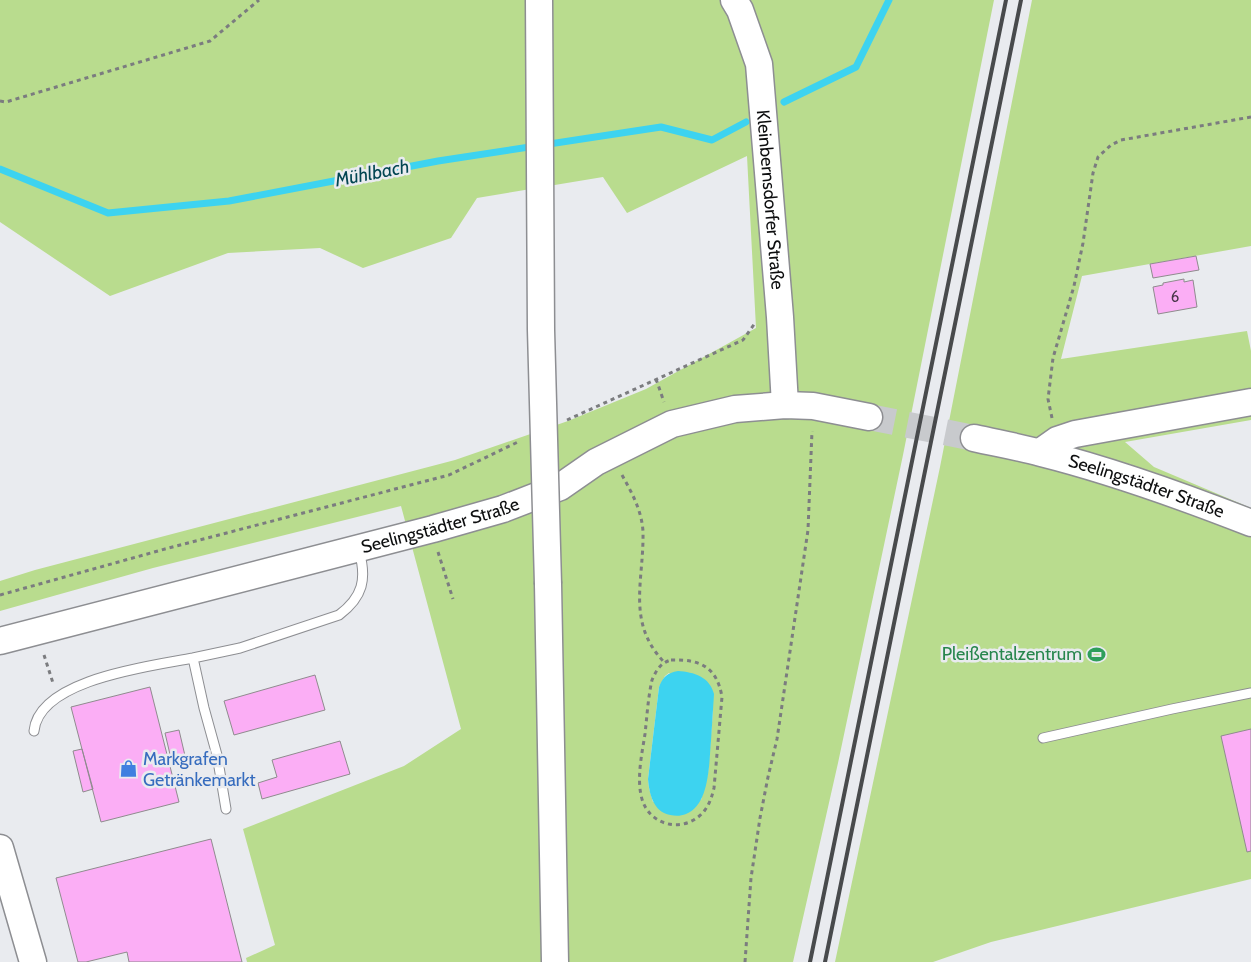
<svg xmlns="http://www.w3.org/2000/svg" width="1251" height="962" font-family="Cabin,sans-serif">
<rect width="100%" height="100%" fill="#e9ebef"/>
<path fill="#b9dc8e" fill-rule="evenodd" d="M 0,0 L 994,0 L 903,455 L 838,763 L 793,962 L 247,962 L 246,958 L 275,945 L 243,829 L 404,766 L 461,729 L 401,506 L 153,568 L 0,611 L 0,581 L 35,570 L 455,460 L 568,421 L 646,389 L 756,328 L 747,156 L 627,213 L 603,177 L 477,198 L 451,238 L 363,268 L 320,248 L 228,253 L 110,296 L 0,222 ZM 669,673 L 713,710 L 708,773 L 701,800 L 653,802 L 649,788 L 648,779 L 659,687 L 665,676 Z
M 1032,0 L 1251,0 L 1251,246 L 1082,276 L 1061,359 L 1247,331 L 1251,351 L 1251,420 L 1125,442 L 1154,467 L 1251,508 L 1251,879 L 991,942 L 933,962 L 835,962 L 940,467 Z"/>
<path fill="#3dd3f0" d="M 678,671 C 694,672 710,677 714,694 C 713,710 712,725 711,741 C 709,762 710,805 686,814 C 679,817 671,816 664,813 C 652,807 649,791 648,779 L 659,687 C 663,677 667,673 678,671 Z"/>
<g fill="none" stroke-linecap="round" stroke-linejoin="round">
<path stroke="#3dd3f0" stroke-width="7" d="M 784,102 L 856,67 L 889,0
M 0,169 L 108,213 L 229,201 L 438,161 L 661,127 L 712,140 L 746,122"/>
</g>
<path fill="#fbaef5" stroke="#8f8b8e" d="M 1196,256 L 1199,270 L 1153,278 L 1150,264 Z
M 1184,279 L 1184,282 L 1193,280 L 1197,307 L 1158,314 L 1153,287 L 1163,285 L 1163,283 Z
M 315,675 L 325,710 L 234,735 L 224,701 Z
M 150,687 L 179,802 L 101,822 L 71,707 Z
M 1251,729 L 1251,851 L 1247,852 L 1221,736 Z
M 179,730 L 186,760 L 172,763 L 165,733 Z
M 340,741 L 350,774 L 262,799 L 258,783 L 277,777 L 272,760 Z
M 82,749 L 93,789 L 83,792 L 73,751 Z
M 211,839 L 242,962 L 129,962 L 127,952 L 86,962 L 78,962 L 56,878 Z"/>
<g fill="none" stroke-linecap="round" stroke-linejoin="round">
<path stroke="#c8cacd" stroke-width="26" stroke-dasharray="26 13" stroke-linecap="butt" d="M 869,417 L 974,438"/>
<defs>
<path id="lane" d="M 34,731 C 39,679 152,666 193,658
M 1043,738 L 1172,709 L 1251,693
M 226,809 L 217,755 L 204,708 L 193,658 L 240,648 L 339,615 C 363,597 367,579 359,551"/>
<g id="secondary">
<path id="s1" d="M 734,0 L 740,10 L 759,64 L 780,317 L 785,405"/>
<path id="s2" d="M 974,438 C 996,443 1019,447 1041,453 C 1113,471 1182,496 1251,523"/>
<path d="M 1040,452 L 1057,440 L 1075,434 L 1251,402"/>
<path d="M 548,584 L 555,962"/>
<path id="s3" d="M 0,641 L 433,529 L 503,509 L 560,487 L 596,462 L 672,424 L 735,409 L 785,405 L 813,406 L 869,417"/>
<path d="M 0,848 L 33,962"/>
</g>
</defs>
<use href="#lane" stroke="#8d8e92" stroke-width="11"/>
<use href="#secondary" stroke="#8d8e92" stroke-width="29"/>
<path stroke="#7b7c7f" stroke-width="3" stroke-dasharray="4 4" stroke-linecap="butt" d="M 0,101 L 6,102 L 210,41 L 259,0
M 656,379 L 664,402
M 1052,418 L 1048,399 L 1053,358 L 1074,286 L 1083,243 L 1093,173 L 1098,157 L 1111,145 L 1121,140 L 1251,117
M 567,420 L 743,340 L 755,323
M 622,475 C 632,493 642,511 643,532 C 644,581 626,622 664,662
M 438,552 L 453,599
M 0,595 L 165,549 L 449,475 L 520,441
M 44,655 L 53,683
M 671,660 C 700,659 717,667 722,697 L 714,788 C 712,796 710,803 705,810 C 686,835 647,827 641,795 C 637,776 642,753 645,734 C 647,716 648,698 652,680 C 656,671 660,663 671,660 Z
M 745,962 L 751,878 L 760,818 L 768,777 L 777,739 L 808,530 L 812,431"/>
<use href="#lane" stroke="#fff" stroke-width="9"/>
<use href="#secondary" stroke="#fff" stroke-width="26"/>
<path stroke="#484a4c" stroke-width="4" d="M 810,962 L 1006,0
M 825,962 L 1021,0"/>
<defs>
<path id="secondary-bridge" d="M 539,0 L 541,330 L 548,584"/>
</defs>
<use href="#secondary-bridge" stroke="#8d8e92" stroke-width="29" stroke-linecap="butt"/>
<use href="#secondary-bridge" stroke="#fff" stroke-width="26"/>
</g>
<defs>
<symbol id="stadium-bare" viewBox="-9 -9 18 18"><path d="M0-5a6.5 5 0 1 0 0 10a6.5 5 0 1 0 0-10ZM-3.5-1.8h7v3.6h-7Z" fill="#2e9e5b" stroke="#e9ebef" stroke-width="2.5" paint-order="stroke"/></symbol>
<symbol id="shop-bare" viewBox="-9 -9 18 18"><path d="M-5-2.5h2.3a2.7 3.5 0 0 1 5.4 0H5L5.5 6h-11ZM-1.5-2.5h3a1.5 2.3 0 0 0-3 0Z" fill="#3f7fe0" stroke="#e9ebef" stroke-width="2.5" paint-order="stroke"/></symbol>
</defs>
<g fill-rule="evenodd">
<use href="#stadium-bare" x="1084" y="642" width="25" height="25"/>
<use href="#shop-bare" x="116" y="756" width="25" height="25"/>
</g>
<g text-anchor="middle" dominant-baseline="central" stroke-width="5" stroke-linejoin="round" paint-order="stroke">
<g font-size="15" fill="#483648">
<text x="1175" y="297">6</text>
</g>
<g font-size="18" fill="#0d0e0f" stroke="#e9ebef">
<text stroke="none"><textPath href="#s1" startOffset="205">Kleinbernsdorfer Straße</textPath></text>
<text stroke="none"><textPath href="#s2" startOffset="179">Seelingstädter Straße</textPath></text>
<text stroke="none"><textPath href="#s3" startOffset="455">Seelingstädter Straße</textPath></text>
</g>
<g font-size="18" fill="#27864d" stroke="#e9ebef" text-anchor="end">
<text x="1082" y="654">Pleißentalzentrum</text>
</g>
<g font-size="18" fill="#366cbe" stroke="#e9ebef" text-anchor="start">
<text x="143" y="759">Markgrafen<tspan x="143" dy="21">Getränkemarkt</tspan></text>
</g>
<g font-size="19" font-style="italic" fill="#024652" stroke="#e9ebef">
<text transform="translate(372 173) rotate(-11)">Mühlbach</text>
</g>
</g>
</svg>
